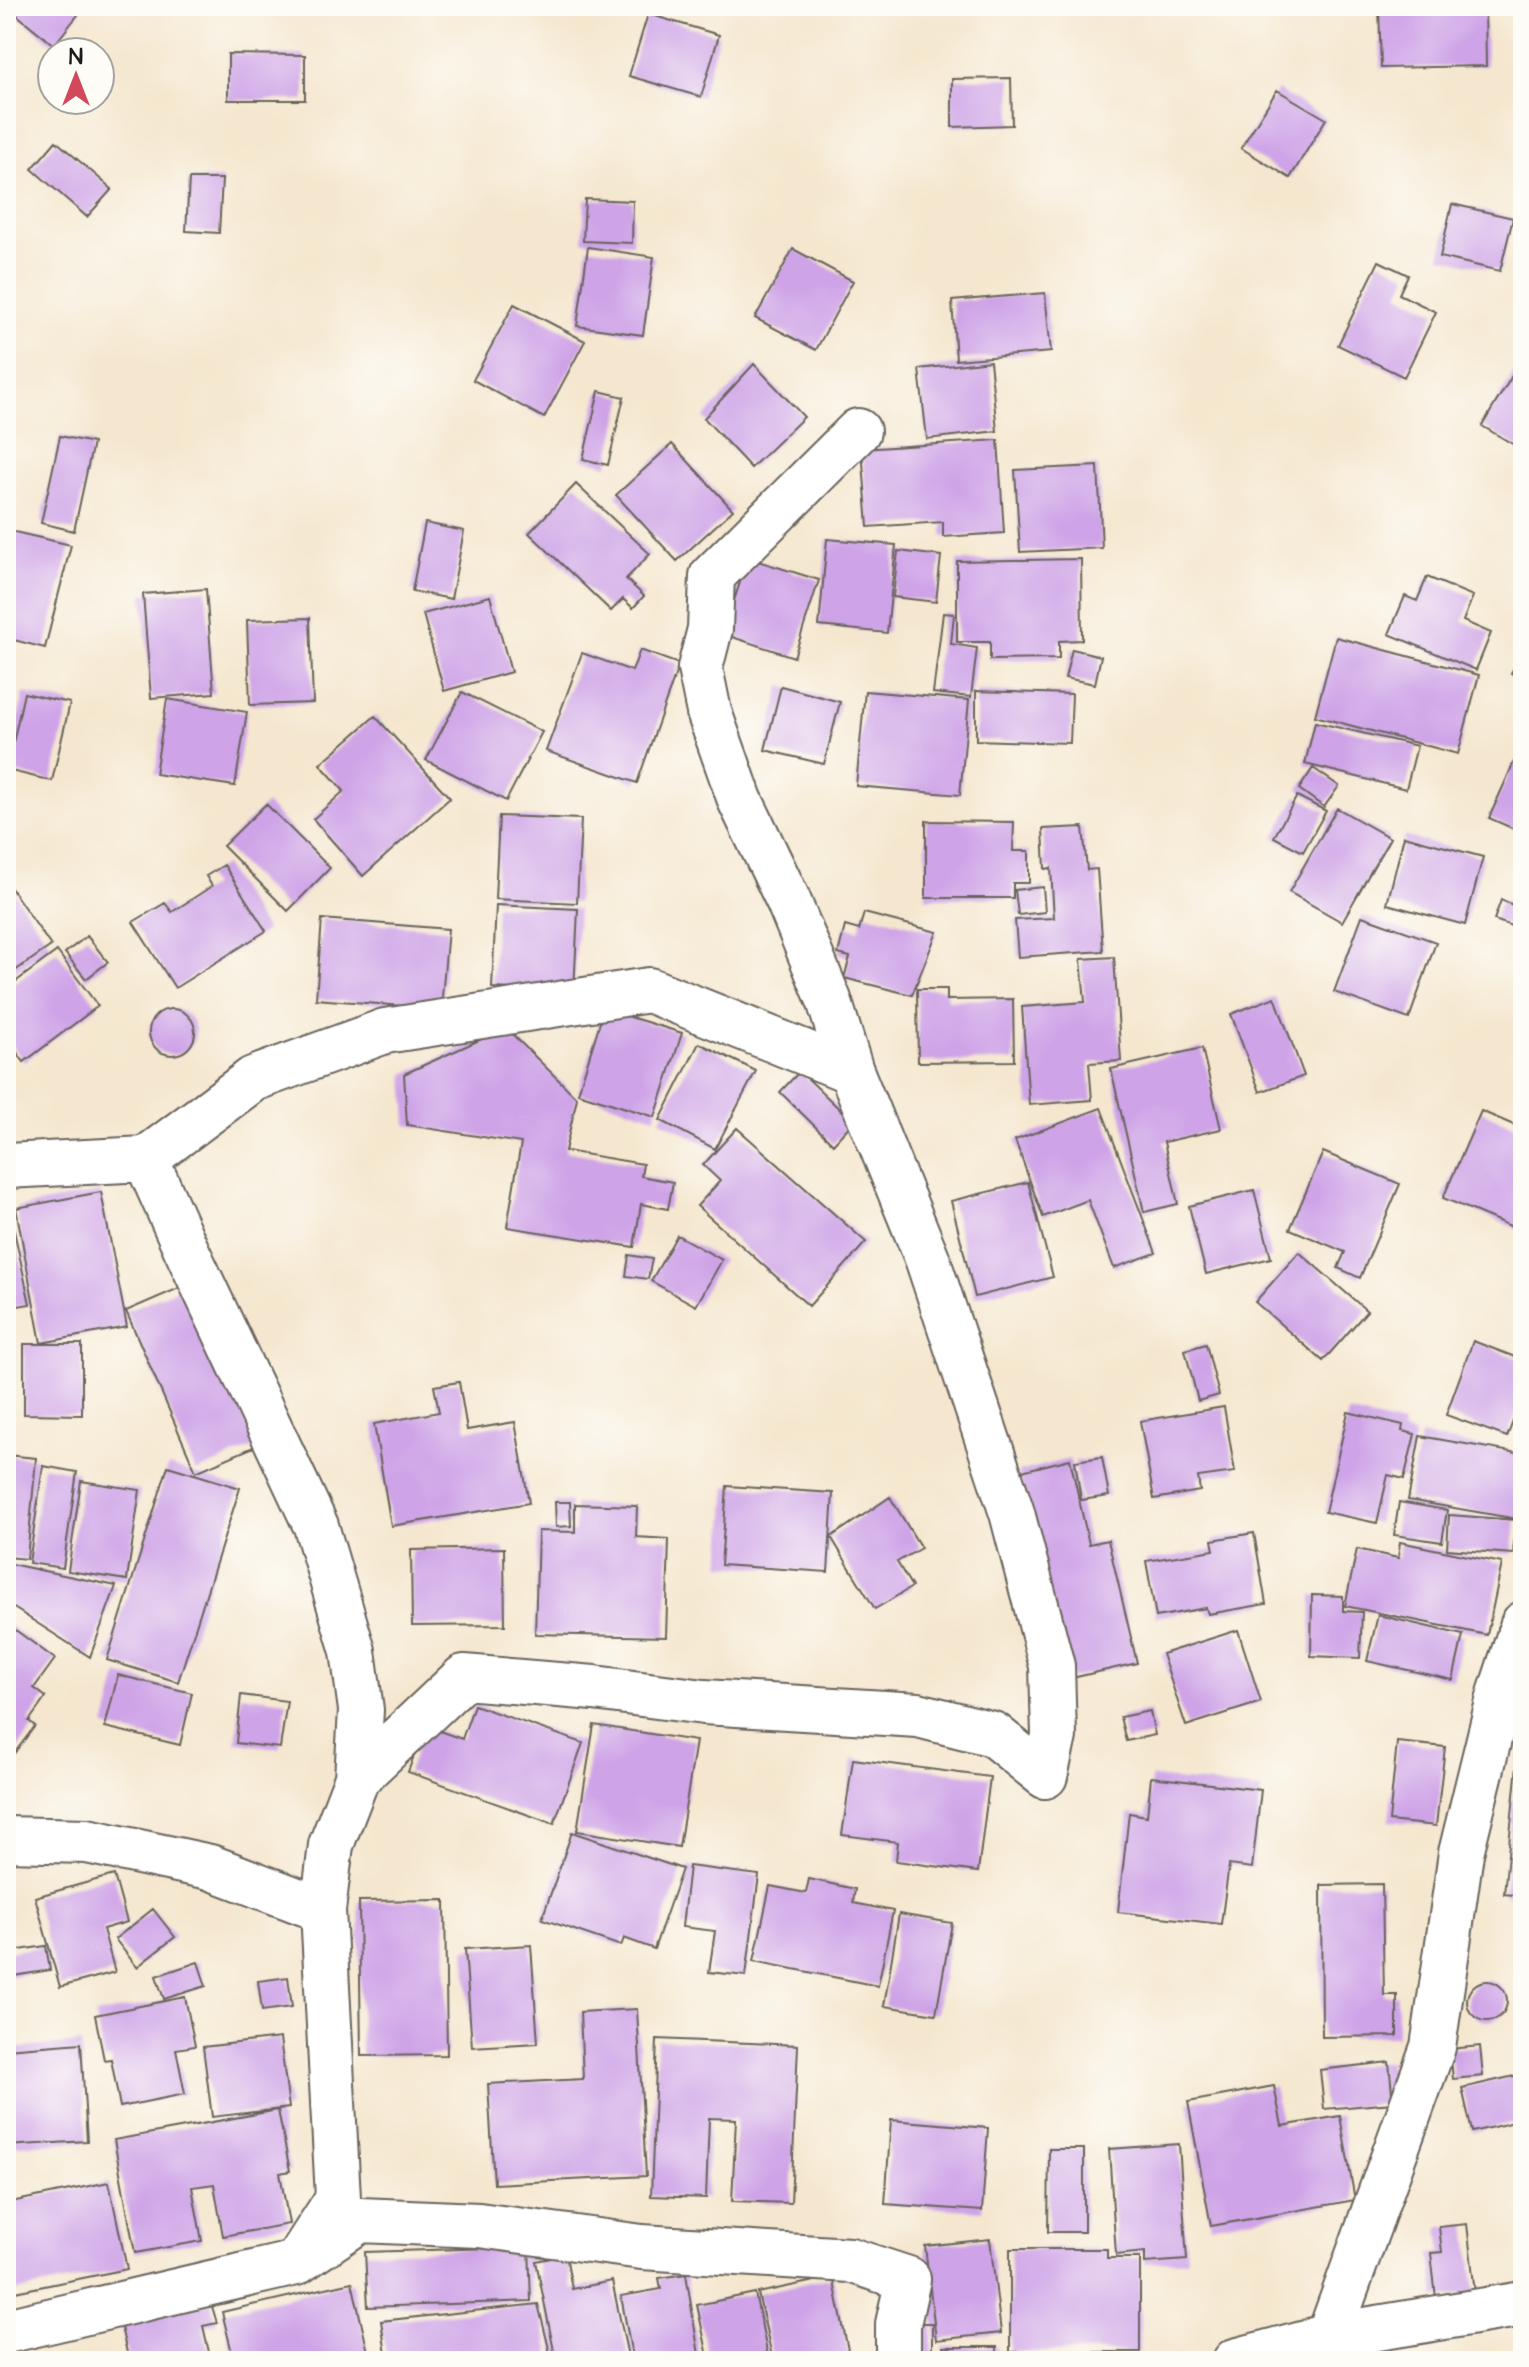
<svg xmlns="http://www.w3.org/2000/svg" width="1529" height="2367" font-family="'Architects Daughter',sans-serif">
<rect width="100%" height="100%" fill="#fdfcf7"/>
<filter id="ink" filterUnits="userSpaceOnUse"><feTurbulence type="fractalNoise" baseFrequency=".0125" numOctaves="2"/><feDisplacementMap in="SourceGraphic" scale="16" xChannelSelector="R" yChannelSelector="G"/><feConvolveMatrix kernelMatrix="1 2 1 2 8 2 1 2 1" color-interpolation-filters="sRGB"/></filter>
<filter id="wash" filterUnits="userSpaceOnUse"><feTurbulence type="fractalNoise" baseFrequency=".006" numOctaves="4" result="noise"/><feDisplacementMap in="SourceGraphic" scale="32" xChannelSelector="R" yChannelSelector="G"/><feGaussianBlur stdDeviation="1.8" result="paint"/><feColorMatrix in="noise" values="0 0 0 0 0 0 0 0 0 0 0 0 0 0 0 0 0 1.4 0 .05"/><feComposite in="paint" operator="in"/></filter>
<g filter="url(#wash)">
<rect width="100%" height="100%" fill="#f5e7cf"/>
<g id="blocks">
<path fill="#cea3e7" d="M 6,6 L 75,6 L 81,11 L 54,45 Z
M 1379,6 L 1485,6 L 1486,66 L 1381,68 Z
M 648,14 L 719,35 L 701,97 L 629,76 Z
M 228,54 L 305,55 L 305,100 L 228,100 Z
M 1011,78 L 1012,125 L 952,127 L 952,79 Z
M 1277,90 L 1326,119 L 1290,178 L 1241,148 Z
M 56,141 L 112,189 L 87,217 L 32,169 Z
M 189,179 L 222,179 L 219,233 L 186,231 Z
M 585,199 L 633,201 L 632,243 L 583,241 Z
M 1452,204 L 1513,218 L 1500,271 L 1440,257 Z
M 588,247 L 654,257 L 643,335 L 577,326 Z
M 793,249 L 853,281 L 816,350 L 755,318 Z
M 1379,261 L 1408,275 L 1399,294 L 1436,312 L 1404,377 L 1338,345 Z
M 1045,293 L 1051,352 L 956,360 L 952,301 Z
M 514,304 L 585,341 L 544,418 L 473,380 Z
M 990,361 L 997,431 L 927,439 L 919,369 Z
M 754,364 L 804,417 L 751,468 L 704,418 Z
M 1515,371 L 1523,376 L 1523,450 L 1482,426 Z
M 599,391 L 624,397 L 608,465 L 583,459 Z
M 60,436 L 93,443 L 74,531 L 41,523 Z
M 998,440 L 1004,533 L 943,537 L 943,522 L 868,527 L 862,449 Z
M 672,444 L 733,510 L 677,561 L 616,495 Z
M 1098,466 L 1102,548 L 1020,552 L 1015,470 Z
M 576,484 L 650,554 L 626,579 L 644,596 L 633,608 L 623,599 L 611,611 L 529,533 Z
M 425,523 L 464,531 L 451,599 L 412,591 Z
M 6,530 L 71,545 L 45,648 L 6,638 Z
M 827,539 L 896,545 L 887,633 L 819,626 Z
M 898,551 L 941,556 L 936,602 L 893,597 Z
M 748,558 L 819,580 L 794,657 L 723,634 Z
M 1081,559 L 1082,640 L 1059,641 L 1059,659 L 990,660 L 990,642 L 957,642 L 957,561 Z
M 1427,577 L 1473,596 L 1463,621 L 1491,633 L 1476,670 L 1389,634 L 1405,596 L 1417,601 Z
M 206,589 L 214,693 L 151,698 L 143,594 Z
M 490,596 L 511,672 L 444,691 L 423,614 Z
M 943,613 L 954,614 L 951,644 L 977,648 L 971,697 L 933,693 Z
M 310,618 L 313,703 L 250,705 L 247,620 Z
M 1336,637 L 1479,675 L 1458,754 L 1315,716 Z
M 1072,649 L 1101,656 L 1095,684 L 1065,678 Z
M 640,650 L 679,664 L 637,783 L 546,751 L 582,653 L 632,671 Z
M 1523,652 L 1523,680 L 1511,673 Z
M 781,686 L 840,702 L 824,764 L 765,750 Z
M 865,691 L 969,700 L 960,795 L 856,786 Z
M 976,691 L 1072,694 L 1070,743 L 976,740 Z
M 462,692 L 542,732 L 506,801 L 426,760 Z
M 24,693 L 70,703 L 52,781 L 7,770 Z
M 167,699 L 247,712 L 235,786 L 155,774 Z
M 375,716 L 450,798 L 363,876 L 313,819 L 344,791 L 320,764 Z
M 1315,722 L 1417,746 L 1406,789 L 1305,764 Z
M 1514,762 L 1523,765 L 1523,833 L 1489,818 Z
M 1313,768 L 1339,786 L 1324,807 L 1299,789 Z
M 1297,796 L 1326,811 L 1303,852 L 1274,837 Z
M 266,804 L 330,868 L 288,911 L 223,846 Z
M 1337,808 L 1390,838 L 1342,922 L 1289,892 Z
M 499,816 L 581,819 L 577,903 L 495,899 Z
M 926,821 L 1014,822 L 1013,851 L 1029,851 L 1029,883 L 1013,883 L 1013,898 L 926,898 Z
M 1083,827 L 1087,870 L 1097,869 L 1103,951 L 1018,957 L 1015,920 L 1054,918 L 1051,868 L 1045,869 L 1043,829 Z
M 1404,836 L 1483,857 L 1465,925 L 1387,904 Z
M 224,865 L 266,931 L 175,988 L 133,922 L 165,903 L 172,912 L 212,886 L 206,876 Z
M 6,881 L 51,946 L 6,977 Z
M 1043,887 L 1045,912 L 1018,915 L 1015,890 Z
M 1501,900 L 1523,909 L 1523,930 L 1494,920 Z
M 496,905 L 578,909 L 574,992 L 492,988 Z
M 864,913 L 937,932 L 912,995 L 844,978 L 850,957 L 838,954 L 845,926 L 859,930 Z
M 1362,916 L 1436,942 L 1409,1019 L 1334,992 Z
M 322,919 L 448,929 L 441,1009 L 316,999 Z
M 87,936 L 108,962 L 86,979 L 65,953 Z
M 57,951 L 98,1006 L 24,1062 L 6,1037 L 6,989 Z
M 1114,957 L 1121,1061 L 1089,1063 L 1092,1100 L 1029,1105 L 1022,1007 L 1085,1002 L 1081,959 Z
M 917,989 L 947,989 L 947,1000 L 1013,999 L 1014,1061 L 918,1062 Z
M 1275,997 L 1304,1076 L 1260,1092 L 1231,1014 Z
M149 1032a23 23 0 1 1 46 0a23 23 0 1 1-46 0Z
M 604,1009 L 682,1033 L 655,1117 L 578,1093 Z
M 506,1028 L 577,1098 L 565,1151 L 643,1164 L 641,1176 L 673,1182 L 668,1209 L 641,1204 L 634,1247 L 507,1227 L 521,1143 L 407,1125 L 404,1074 Z
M 699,1043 L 756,1071 L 715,1149 L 660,1120 Z
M 1202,1048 L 1221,1129 L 1164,1142 L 1178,1204 L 1144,1212 L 1111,1069 Z
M 800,1071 L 853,1122 L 833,1144 L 780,1092 Z
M 1101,1108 L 1156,1253 L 1114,1268 L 1088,1200 L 1043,1217 L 1015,1140 Z
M 1481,1111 L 1523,1129 L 1522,1231 L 1443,1198 Z
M 737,1128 L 866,1242 L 809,1306 L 697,1206 L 720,1181 L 703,1165 Z
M 1323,1152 L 1400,1184 L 1360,1278 L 1338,1268 L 1345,1252 L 1290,1229 Z
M 1028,1182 L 1053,1277 L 975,1297 L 951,1201 Z
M 1254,1190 L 1271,1258 L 1206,1274 L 1189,1206 Z
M 101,1192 L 127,1327 L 41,1343 L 16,1208 Z
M 6,1194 L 30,1304 L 6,1308 Z
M 677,1235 L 722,1260 L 696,1306 L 651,1281 Z
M 1299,1252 L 1367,1311 L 1323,1361 L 1255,1302 Z
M 629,1255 L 652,1259 L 648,1279 L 626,1276 Z
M 186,1285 L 256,1446 L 196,1472 L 126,1311 Z
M 1473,1341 L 1523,1360 L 1523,1395 L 1507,1437 L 1446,1415 Z
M 24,1344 L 82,1344 L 82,1415 L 24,1414 Z
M 1206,1344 L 1219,1395 L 1198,1401 L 1185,1350 Z
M 459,1382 L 467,1430 L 515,1422 L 529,1503 L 391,1526 L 374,1424 L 439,1412 L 434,1386 Z
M 1224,1407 L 1235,1472 L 1198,1477 L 1200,1491 L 1154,1499 L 1140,1421 Z
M 1348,1412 L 1403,1425 L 1402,1431 L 1415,1434 L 1404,1479 L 1388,1475 L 1377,1523 L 1325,1512 Z
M 1420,1436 L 1523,1454 L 1523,1520 L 1408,1500 Z
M 6,1455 L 36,1458 L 27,1559 L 6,1557 Z
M 1102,1457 L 1109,1496 L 1081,1500 L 1075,1461 Z
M 1070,1459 L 1089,1544 L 1108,1540 L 1137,1663 L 1072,1678 L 1018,1472 Z
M 43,1466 L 77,1472 L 63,1568 L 29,1563 Z
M 168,1466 L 240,1488 L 178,1682 L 107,1660 Z
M 81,1481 L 140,1490 L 127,1580 L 68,1571 Z
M 727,1486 L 833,1493 L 828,1572 L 721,1565 Z
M 890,1497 L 921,1548 L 897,1562 L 912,1587 L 875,1609 L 831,1537 Z
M 555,1502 L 570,1502 L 571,1526 L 556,1527 Z
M 1399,1502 L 1447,1510 L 1442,1542 L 1394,1535 Z
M 575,1504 L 637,1506 L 636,1537 L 669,1539 L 666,1637 L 535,1634 L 538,1531 L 575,1532 Z
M 1449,1515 L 1516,1520 L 1513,1554 L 1447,1549 Z
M 1254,1533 L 1266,1604 L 1208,1614 L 1206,1608 L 1156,1617 L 1146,1561 L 1214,1550 L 1212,1540 Z
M 1400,1542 L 1502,1563 L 1487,1635 L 1345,1606 L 1357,1549 L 1398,1558 Z
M 504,1548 L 505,1625 L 412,1626 L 411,1550 Z
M 6,1563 L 116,1586 L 90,1657 L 6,1603 Z
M 1312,1595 L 1343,1596 L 1343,1611 L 1362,1612 L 1360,1658 L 1311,1656 Z
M 1378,1615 L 1463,1635 L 1453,1680 L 1367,1661 Z
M 6,1623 L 55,1659 L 34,1688 L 46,1697 L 29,1721 L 35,1726 L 6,1764 Z
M 1238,1630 L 1261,1702 L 1186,1726 L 1162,1654 Z
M 118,1675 L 192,1693 L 180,1745 L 105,1727 Z
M 241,1695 L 287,1701 L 280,1748 L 236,1743 Z
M 474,1705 L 583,1743 L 554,1824 L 408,1772 L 425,1726 L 462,1739 Z
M 1150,1711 L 1155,1735 L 1126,1741 L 1120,1717 Z
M 594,1725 L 696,1741 L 679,1847 L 577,1831 Z
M 1521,1726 L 1523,1726 L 1523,1896 L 1504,1894 Z
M 1397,1742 L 1445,1747 L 1436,1826 L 1389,1821 Z
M 853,1759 L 990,1777 L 978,1872 L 896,1861 L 898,1842 L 842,1835 Z
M 1151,1777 L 1261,1790 L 1252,1868 L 1229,1865 L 1221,1924 L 1118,1912 L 1129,1813 L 1147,1816 Z
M 572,1832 L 682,1869 L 654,1949 L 624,1938 L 621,1946 L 542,1919 Z
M 689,1866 L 759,1875 L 746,1976 L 709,1972 L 715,1931 L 682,1927 Z
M 114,1875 L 127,1922 L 103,1929 L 115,1972 L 60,1987 L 35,1897 Z
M 809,1879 L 855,1889 L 853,1903 L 893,1911 L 878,1986 L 754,1961 L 770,1886 L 806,1893 Z
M 1382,1884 L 1384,1995 L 1397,1995 L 1397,2036 L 1322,2037 L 1321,1885 Z
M 445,1900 L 447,2055 L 361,2056 L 359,1901 Z
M 153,1909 L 175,1937 L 137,1967 L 115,1939 Z
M 899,1914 L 952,1923 L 936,2014 L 884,2006 Z
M 531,1945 L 538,2043 L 472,2047 L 465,1949 Z
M 46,1946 L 50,1970 L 8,1977 L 6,1952 Z
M 198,1962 L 206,1986 L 164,1999 L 156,1976 Z
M 288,1977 L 292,2007 L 262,2011 L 258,1981 Z
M1467 2001a20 20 0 1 1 40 0a20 20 0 1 1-40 0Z
M 185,1997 L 195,2046 L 176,2049 L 185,2094 L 120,2107 L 111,2059 L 104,2060 L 95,2015 Z
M 637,2009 L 646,2176 L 494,2184 L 488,2084 L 583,2079 L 580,2012 Z
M 280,2038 L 289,2108 L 212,2117 L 203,2047 Z
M 657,2039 L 798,2045 L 791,2203 L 732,2201 L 736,2119 L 709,2118 L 706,2198 L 651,2196 Z
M 81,2043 L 87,2141 L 6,2146 L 6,2049 Z
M 1480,2046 L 1483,2076 L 1453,2079 L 1450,2049 Z
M 1389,2062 L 1393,2103 L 1324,2109 L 1320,2070 Z
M 1523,2074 L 1523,2120 L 1472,2132 L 1462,2088 Z
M 1274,2086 L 1282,2126 L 1340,2116 L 1355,2200 L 1211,2226 L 1188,2102 Z
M 278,2110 L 290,2171 L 280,2173 L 289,2224 L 223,2236 L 214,2184 L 192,2187 L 202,2241 L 135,2253 L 114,2140 Z
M 891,2120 L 988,2128 L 982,2211 L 885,2204 Z
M 1179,2144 L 1187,2260 L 1145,2263 L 1145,2252 L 1116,2255 L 1109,2149 Z
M 1049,2149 L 1084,2149 L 1084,2232 L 1048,2232 Z
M 109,2182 L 127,2269 L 10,2293 L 6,2274 L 6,2203 Z
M 1467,2224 L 1475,2293 L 1436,2298 L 1431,2253 L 1442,2252 L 1439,2227 Z
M 990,2239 L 1001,2333 L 936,2340 L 925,2246 Z
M 529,2247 L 531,2301 L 368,2307 L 365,2252 Z
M 1010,2249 L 1107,2249 L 1107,2258 L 1140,2258 L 1140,2352 L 1010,2352 Z
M 566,2255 L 572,2289 L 612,2281 L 629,2361 L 556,2361 L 536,2261 Z
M 686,2274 L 700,2361 L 633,2361 L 621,2296 L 661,2289 L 659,2278 Z
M 833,2277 L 849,2355 L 820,2361 L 773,2361 L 758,2293 Z
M 352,2282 L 370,2361 L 234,2361 L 222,2312 Z
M 755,2293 L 769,2361 L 709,2361 L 697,2305 Z
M 211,2303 L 217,2323 L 203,2326 L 211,2361 L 129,2361 L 120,2323 Z
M 538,2304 L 552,2361 L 534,2361 L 533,2358 L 515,2361 L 387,2361 L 381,2321 Z
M 906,2323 L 932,2323 L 932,2361 L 907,2361 Z
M 943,2347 L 997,2347 L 997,2361 L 943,2361 Z"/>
</g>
</g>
<g filter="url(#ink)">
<use href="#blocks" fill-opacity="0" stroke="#68635b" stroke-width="2"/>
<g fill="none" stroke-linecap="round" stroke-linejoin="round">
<defs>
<path id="minor" d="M 851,1071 L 829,1000 L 788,900 L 740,800 L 709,712 L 700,668 L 710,629 L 712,576 L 858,431
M 146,1159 L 186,1249 L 316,1526 L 353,1651 L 361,1710 L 357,1778 L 331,1845 L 323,1910 L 338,2198 L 296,2263
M 6,1166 L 146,1159 L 253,1079 L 385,1031 L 649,990 L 851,1071 L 927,1258 L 1012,1513 L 1052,1666 L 1054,1736 L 1045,1776 L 993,1734 L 918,1715 L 704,1702 L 594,1688 L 464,1677 L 357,1778
M 6,1839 L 87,1841 L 210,1867 L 323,1910
M 6,2331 L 296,2263 L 360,2220 L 479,2225 L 642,2247 L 850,2260 L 908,2279 L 898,2324 L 898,2361
M 1329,2336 L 1433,2047 L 1461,1853 L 1500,1694 L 1523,1624
M 1235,2361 L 1329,2336 L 1523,2304"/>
</defs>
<use href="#minor" stroke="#68635b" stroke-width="48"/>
<use href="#minor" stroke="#fff" stroke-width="44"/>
</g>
</g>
<rect width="1529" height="2367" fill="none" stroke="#fdfcf7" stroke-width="32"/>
<g transform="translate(76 76)"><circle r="38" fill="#fdfcf7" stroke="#a3a29f" stroke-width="2"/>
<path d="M0-6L14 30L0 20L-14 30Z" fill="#d1495b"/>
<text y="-12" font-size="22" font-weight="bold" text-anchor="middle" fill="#1c1c1c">N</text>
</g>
</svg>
